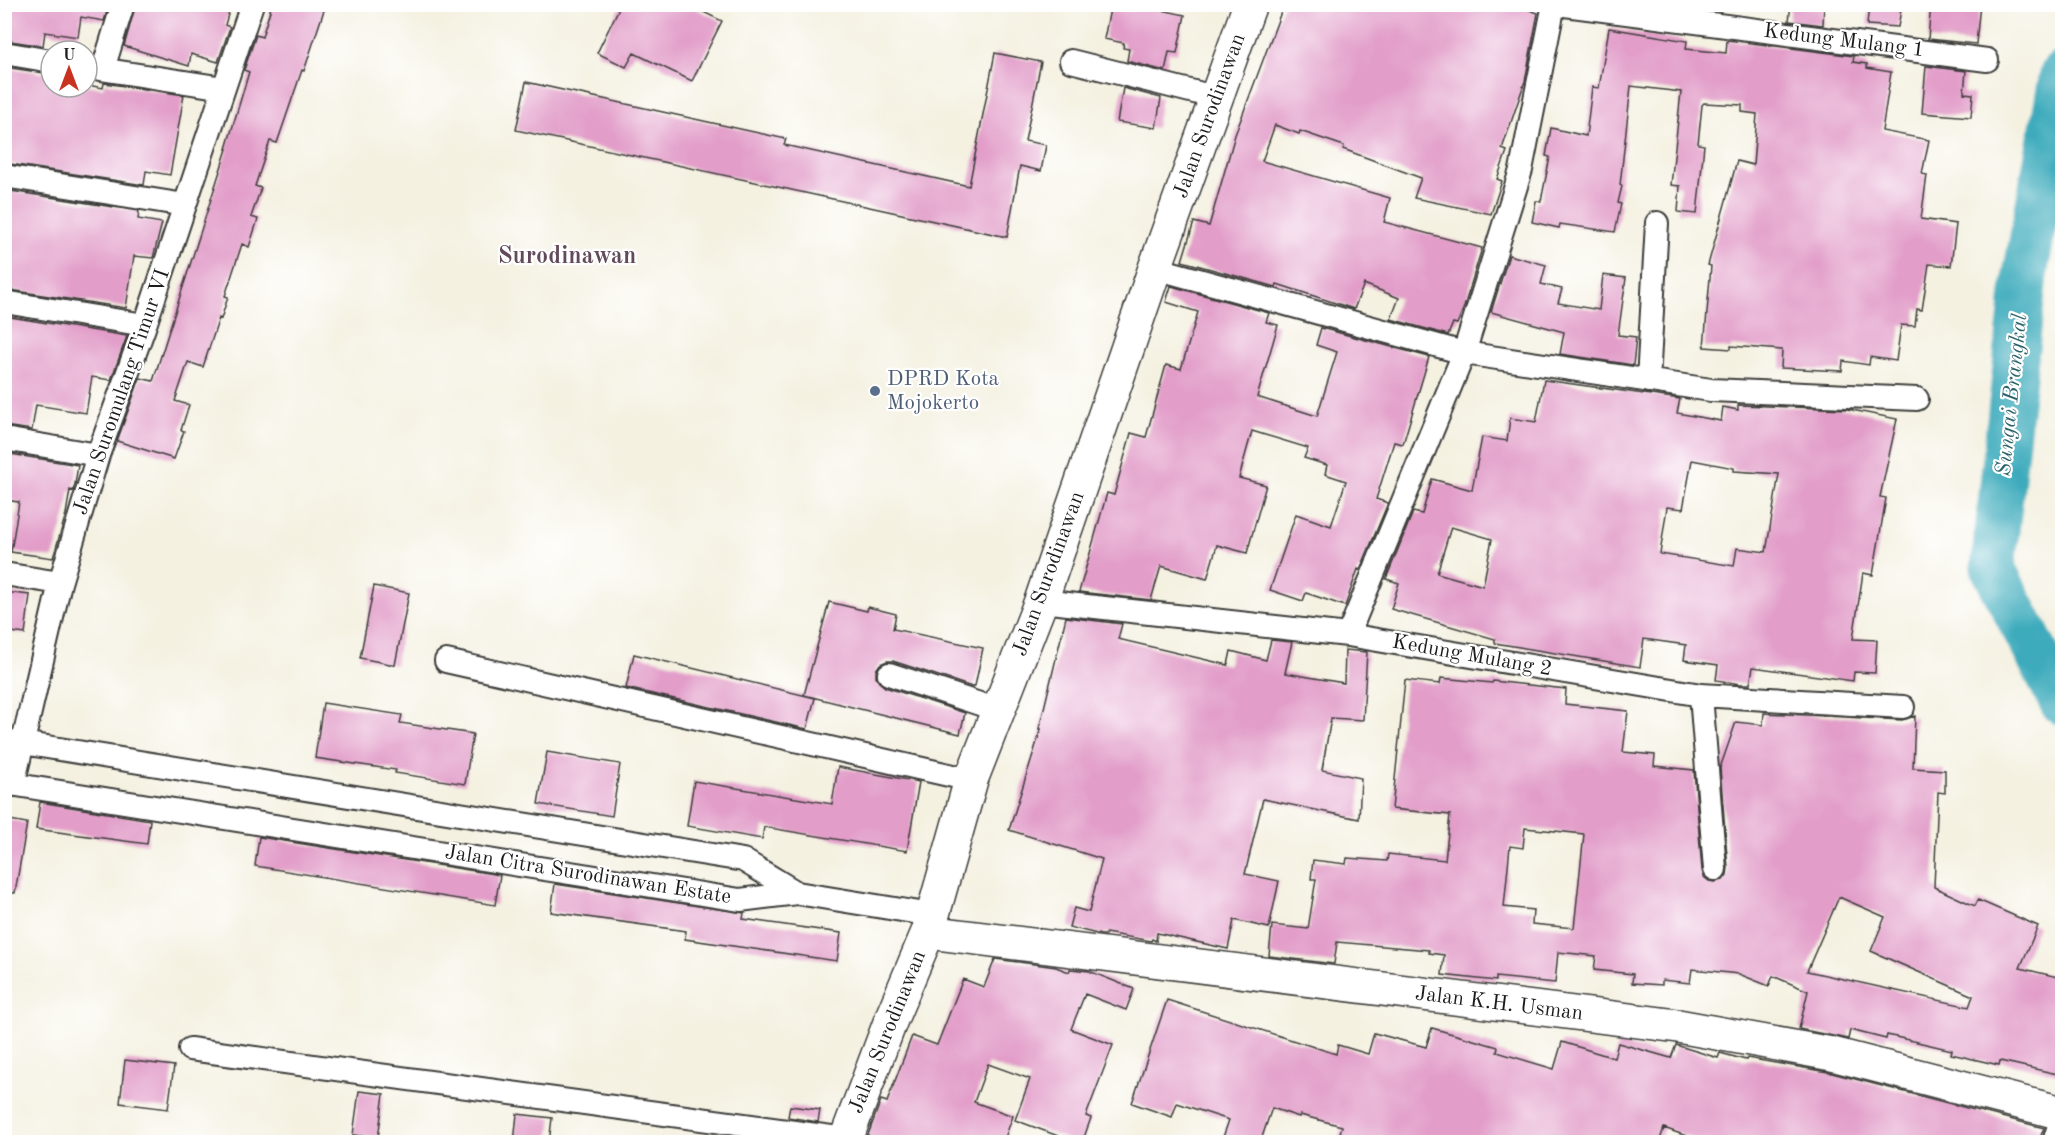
<svg xmlns="http://www.w3.org/2000/svg" width="2067" height="1147" font-family="'Old Standard TT',serif">
<rect width="100%" height="100%" fill="#fff"/>
<filter id="ink" filterUnits="userSpaceOnUse"><feTurbulence type="fractalNoise" baseFrequency=".0167" numOctaves="2"/><feDisplacementMap in="SourceGraphic" scale="12" xChannelSelector="R" yChannelSelector="G"/><feConvolveMatrix kernelMatrix="1 2 1 2 8 2 1 2 1" color-interpolation-filters="sRGB"/></filter>
<filter id="wash" filterUnits="userSpaceOnUse"><feTurbulence type="fractalNoise" baseFrequency=".008" numOctaves="4" result="noise"/><feDisplacementMap in="SourceGraphic" scale="24" xChannelSelector="R" yChannelSelector="G"/><feGaussianBlur stdDeviation="1.35" result="paint"/><feColorMatrix in="noise" values="0 0 0 0 0 0 0 0 0 0 0 0 0 0 0 0 0 1.4 0 .05"/><feComposite in="paint" operator="in"/></filter>
<g filter="url(#wash)">
<rect width="100%" height="100%" fill="#f4f1e1"/>
<g fill="none" stroke-linecap="round" stroke-linejoin="round">
<path stroke="#3dabbc" stroke-width="45" d="M 2062,74 L 2025,275 L 1993,568 L 2062,703"/>
</g>
<g id="blocks">
<path fill="#e29ec9" fill-rule="evenodd" d="M 4,4 L 109,4 L 104,21 L 81,17 L 78,37 L 45,32 L 43,46 L 4,40 Z
M 136,4 L 231,4 L 225,25 L 230,27 L 218,62 L 191,54 L 189,66 L 124,46 Z
M 272,4 L 326,4 L 304,71 L 302,70 L 277,143 L 270,141 L 255,186 L 261,188 L 251,217 L 258,219 L 249,247 L 242,244 L 225,296 L 228,297 L 221,319 L 219,318 L 203,367 L 188,362 L 175,401 L 189,405 L 181,430 L 184,431 L 174,459 L 117,441 L 140,378 L 153,381 L 227,149 L 226,149 L 249,72 L 244,70 L 256,35 L 262,37 Z
M 621,4 L 687,4 L 722,21 L 692,81 L 634,53 L 626,67 L 597,53 Z
M 1111,4 L 1134,4 L 1185,15 L 1177,53 L 1169,52 L 1165,71 L 1127,61 L 1129,49 L 1123,48 L 1124,43 L 1104,39 Z
M 1284,4 L 1511,4 L 1538,13 L 1525,81 L 1502,149 L 1507,151 L 1497,179 L 1502,181 L 1491,214 L 1414,198 L 1421,178 L 1343,149 L 1344,146 L 1300,131 L 1299,134 L 1275,125 L 1262,161 L 1390,198 L 1384,222 L 1482,248 L 1464,307 L 1457,324 L 1453,323 L 1448,335 L 1391,319 L 1399,298 L 1364,284 L 1354,309 L 1277,284 L 1276,287 L 1182,261 L 1194,222 L 1209,226 L 1235,135 Z
M 1791,4 L 1824,4 L 1823,25 L 1789,21 Z
M 1869,4 L 1902,4 L 1898,27 L 1867,25 Z
M 1931,4 L 1980,4 L 1976,44 L 1928,39 Z
M 1609,28 L 1687,41 L 1686,49 L 1726,53 L 1727,40 L 1854,56 L 1853,62 L 1867,64 L 1867,68 L 1891,72 L 1882,131 L 1929,140 L 1922,174 L 1927,175 L 1921,219 L 1956,224 L 1951,266 L 1929,264 L 1922,310 L 1917,309 L 1915,326 L 1901,325 L 1896,361 L 1870,357 L 1869,365 L 1843,361 L 1842,371 L 1781,368 L 1782,350 L 1731,346 L 1731,349 L 1704,347 L 1711,266 L 1708,265 L 1737,161 L 1753,165 L 1757,114 L 1742,112 L 1742,105 L 1704,103 L 1702,105 L 1698,144 L 1704,145 L 1697,214 L 1678,212 L 1680,186 L 1671,185 L 1681,92 L 1631,86 L 1620,185 L 1622,186 L 1618,203 L 1621,204 L 1615,232 L 1560,224 L 1559,228 L 1532,222 L 1536,201 L 1541,201 L 1550,157 L 1546,156 L 1551,128 L 1586,136 L 1592,87 L 1599,88 Z
M 995,53 L 1041,62 L 1025,141 L 1046,145 L 1041,171 L 1020,166 L 1007,237 L 516,130 L 526,82 L 786,139 L 784,145 L 969,186 Z
M 1926,66 L 1966,71 L 1964,93 L 1973,94 L 1971,117 L 1922,113 Z
M 4,67 L 51,74 L 51,87 L 87,87 L 87,85 L 103,88 L 104,83 L 184,95 L 170,175 L 146,171 L 144,185 L 4,163 Z
M 1123,88 L 1161,98 L 1156,128 L 1117,122 Z
M 4,190 L 139,211 L 138,219 L 162,223 L 153,258 L 134,256 L 126,308 L 4,289 Z
M 1509,255 L 1546,265 L 1541,284 L 1562,289 L 1558,303 L 1599,310 L 1603,275 L 1626,278 L 1618,335 L 1636,337 L 1633,365 L 1560,354 L 1564,332 L 1491,312 Z
M 1171,286 L 1269,313 L 1266,322 L 1278,325 L 1257,397 L 1317,416 L 1337,352 L 1316,345 L 1321,328 L 1429,357 L 1403,444 L 1394,442 L 1376,499 L 1388,503 L 1360,570 L 1358,569 L 1345,606 L 1306,593 L 1303,601 L 1270,590 L 1296,514 L 1331,526 L 1346,481 L 1325,474 L 1327,465 L 1304,458 L 1308,448 L 1252,431 L 1239,478 L 1266,485 L 1247,553 L 1217,545 L 1207,579 L 1161,566 L 1151,600 L 1079,592 L 1107,493 L 1114,495 L 1131,433 L 1146,437 L 1166,365 L 1181,369 L 1198,312 L 1166,302 Z
M 4,316 L 127,336 L 111,380 L 92,377 L 86,413 L 36,405 L 32,430 L 4,426 Z
M 1544,380 L 1680,399 L 1677,413 L 1721,421 L 1723,407 L 1738,410 L 1738,405 L 1847,409 L 1897,419 L 1880,497 L 1886,498 L 1873,575 L 1863,573 L 1853,639 L 1877,640 L 1875,673 L 1854,672 L 1853,681 L 1753,667 L 1750,684 L 1740,684 L 1716,680 L 1718,665 L 1684,660 L 1686,645 L 1644,639 L 1640,667 L 1495,643 L 1495,639 L 1391,609 L 1399,583 L 1386,579 L 1413,512 L 1422,514 L 1432,479 L 1472,490 L 1482,437 L 1507,441 L 1510,418 L 1536,422 ZM 1692,460 L 1734,468 L 1734,471 L 1779,474 L 1766,552 L 1737,548 L 1734,566 L 1660,554 L 1667,507 L 1683,509 ZM 1451,527 L 1492,539 L 1483,586 L 1437,573 Z
M 4,453 L 78,465 L 75,484 L 73,491 L 70,490 L 66,514 L 53,558 L 11,552 L 19,502 L 4,500 Z
M 374,586 L 409,593 L 395,665 L 360,658 Z
M 4,592 L 30,595 L 25,634 L 4,631 Z
M 829,602 L 867,611 L 868,607 L 896,614 L 893,629 L 983,648 L 975,686 L 972,687 L 893,661 L 887,661 L 880,664 L 876,670 L 876,677 L 879,682 L 885,687 L 965,713 L 960,734 L 804,695 Z
M 1066,617 L 1122,624 L 1118,639 L 1228,665 L 1231,651 L 1266,660 L 1271,640 L 1292,642 L 1285,673 L 1344,683 L 1345,650 L 1367,652 L 1363,720 L 1331,718 L 1322,770 L 1361,778 L 1359,819 L 1263,799 L 1245,874 L 1279,881 L 1269,928 L 1234,920 L 1228,949 L 1157,933 L 1156,941 L 1152,939 L 1151,941 L 1106,933 L 1105,935 L 1101,935 L 1069,927 L 1074,908 L 1089,912 L 1102,859 L 1009,830 L 1041,729 L 1039,729 Z
M 634,654 L 815,698 L 807,729 L 626,688 Z
M 1441,678 L 1492,683 L 1493,681 L 1566,689 L 1565,704 L 1628,711 L 1623,752 L 1655,755 L 1654,766 L 1694,770 L 1702,870 L 1704,877 L 1709,881 L 1715,882 L 1723,880 L 1727,875 L 1728,868 L 1720,768 L 1736,722 L 1763,725 L 1764,713 L 1902,720 L 1915,716 L 1913,768 L 1945,770 L 1945,793 L 1938,792 L 1934,887 L 1975,906 L 1978,900 L 2038,926 L 2020,968 L 2062,978 L 2062,1075 L 2000,1061 L 1999,1065 L 1951,1054 L 1952,1050 L 1887,1035 L 1886,1039 L 1850,1030 L 1848,1039 L 1799,1029 L 1808,991 L 1773,976 L 1769,986 L 1739,974 L 1692,969 L 1690,983 L 1662,980 L 1662,985 L 1632,983 L 1633,974 L 1594,970 L 1596,956 L 1558,952 L 1555,983 L 1496,977 L 1496,981 L 1442,975 L 1444,955 L 1429,953 L 1429,950 L 1337,942 L 1334,964 L 1269,956 L 1272,925 L 1308,929 L 1316,879 L 1311,879 L 1313,860 L 1346,864 L 1347,858 L 1387,861 L 1388,854 L 1445,860 L 1450,815 L 1392,809 L 1405,680 L 1440,684 ZM 1525,828 L 1584,834 L 1574,928 L 1532,924 L 1533,910 L 1504,907 L 1510,846 L 1523,848 ZM 1839,897 L 1885,917 L 1871,951 L 1973,996 L 1969,1007 L 1807,971 Z
M 323,703 L 402,715 L 400,723 L 473,734 L 465,784 L 395,773 L 396,770 L 315,758 Z
M 547,752 L 620,764 L 612,816 L 538,804 Z
M 838,767 L 919,782 L 907,851 L 764,827 L 762,839 L 687,826 L 694,781 L 832,804 Z
M 40,802 L 150,820 L 147,844 L 36,829 Z
M 4,819 L 27,823 L 15,893 L 4,892 Z
M 259,837 L 500,875 L 495,905 L 255,866 Z
M 555,884 L 744,913 L 743,919 L 841,933 L 837,961 L 685,939 L 686,931 L 551,912 Z
M 995,959 L 1056,967 L 1069,972 L 1070,969 L 1089,971 L 1134,989 L 1126,1010 L 1085,994 L 1071,1029 L 1113,1045 L 1086,1116 L 1091,1118 L 1082,1143 L 1077,1143 L 1015,1120 L 1030,1079 L 988,1064 L 974,1102 L 1013,1116 L 1003,1143 L 865,1143 L 881,1100 L 887,1102 L 912,1036 L 937,1045 L 963,979 L 984,987 Z
M 1167,1000 L 1336,1054 L 1338,1045 L 1368,1054 L 1374,1033 L 1426,1047 L 1432,1028 L 1498,1047 L 1497,1052 L 1554,1069 L 1562,1042 L 1614,1058 L 1618,1043 L 1671,1058 L 1676,1045 L 1718,1058 L 1720,1053 L 1746,1060 L 1747,1058 L 1828,1072 L 2044,1128 L 2038,1143 L 1706,1143 L 1664,1128 L 1659,1143 L 1337,1143 L 1342,1126 L 1300,1115 L 1299,1117 L 1272,1108 L 1260,1143 L 1221,1143 L 1229,1120 L 1177,1103 L 1172,1117 L 1132,1103 Z
M 125,1060 L 174,1066 L 168,1109 L 120,1103 Z
M 359,1091 L 384,1094 L 378,1138 L 353,1135 Z
M 790,1106 L 820,1110 L 818,1122 L 788,1117 Z
M 517,1114 L 552,1118 L 549,1143 L 514,1143 Z"/>
</g>
</g>
<g filter="url(#ink)">
<use href="#blocks" fill-opacity="0" stroke="#3c3c3a" stroke-width="1.5"/>
<g fill="none" stroke-linecap="round" stroke-linejoin="round">
<defs>
<path id="street" d="M 1557,4 L 1987,60
M 4,53 L 51,61
M 1071,61 L 1218,98
M 87,67 L 224,88
M 103,69 L 123,4
M 4,176 L 185,205
M 1155,268 L 1464,353 L 1711,390 L 1917,399
M 4,302 L 145,325
M 1648,381 L 1657,223
M 4,439 L 98,455
M 4,574 L 60,583
M 1041,601 L 1348,635 L 1701,695 L 1903,707
M 1348,635 L 1464,353 L 1521,170 L 1554,4
M 446,661 L 971,780
M 889,674 L 998,710
M 1701,695 L 1715,869
M 4,740 L 743,860 L 797,893
M 4,783 L 740,900 L 797,893 L 932,915
M 13,785 L 60,583 L 98,455 L 145,325 L 252,4
M 190,1049 L 846,1139
M 2054,1142 L 2062,1116"/>
<path id="secondary" d="M 928,932 L 1678,1026 L 1832,1054 L 2062,1113
M 845,1142 L 892,1017 L 928,932 L 971,780 L 1041,601 L 1155,268 L 1250,4"/>
</defs>
<use href="#street" stroke="#3c3c3a" stroke-width="26"/>
<use href="#secondary" stroke="#3c3c3a" stroke-width="36"/>
<use href="#street" stroke="#fff" stroke-width="22"/>
<use href="#secondary" stroke="#fff" stroke-width="33"/>
</g>
</g>
<circle fill="#5c6f8a" stroke="#fff" stroke-width="2" cx="875" cy="391" r="6"/>
<g text-anchor="middle" dominant-baseline="central" stroke-width="4.5" stroke-linejoin="round" paint-order="stroke">
<g font-size="21" fill="#1c1c1c" stroke="#fff">
<text transform="translate(1844 41) rotate(7)">Kedung Mulang 1</text>
<text transform="translate(1210 116) rotate(-70)">Jalan Surodinawan</text>
<text transform="translate(122 392) rotate(-71)">Jalan Suromulang Timur VI</text>
<text transform="translate(1049 574) rotate(-70)">Jalan Surodinawan</text>
<text transform="translate(1472 656) rotate(10)">Kedung Mulang 2</text>
<text transform="translate(588 875) rotate(9)">Jalan Citra Surodinawan Estate</text>
<text transform="translate(1499 1004) rotate(7)">Jalan K.H. Usman</text>
<text transform="translate(888 1032) rotate(-68)">Jalan Surodinawan</text>
</g>
<g font-size="21" fill="#4e5e75" stroke="#fff" text-anchor="start">
<text x="887" y="379">DPRD Kota<tspan x="887" dy="24">Mojokerto</tspan></text>
</g>
<g font-size="22" font-style="italic" fill="#2c646c" stroke="#fff">
<text transform="translate(2012 395) rotate(-84)">Sungai Brangkal</text>
</g>
<g font-size="24" font-weight="bold" fill="#614a59" stroke="#fff">
<text x="567" y="257">Surodinawan</text>
</g>
</g>
<rect width="2067" height="1147" fill="none" stroke="#fff" stroke-width="24"/>
<g transform="translate(69 69)"><circle r="28" fill="#ffffff" stroke="#a4a4a4" stroke-width="1.5"/>
<path d="M0-4.5L10 22L0 15L-10 22Z" fill="#c8321e"/>
<text y="-9" font-size="16" font-weight="bold" text-anchor="middle" fill="#1c1c1c">U</text>
</g>
</svg>
